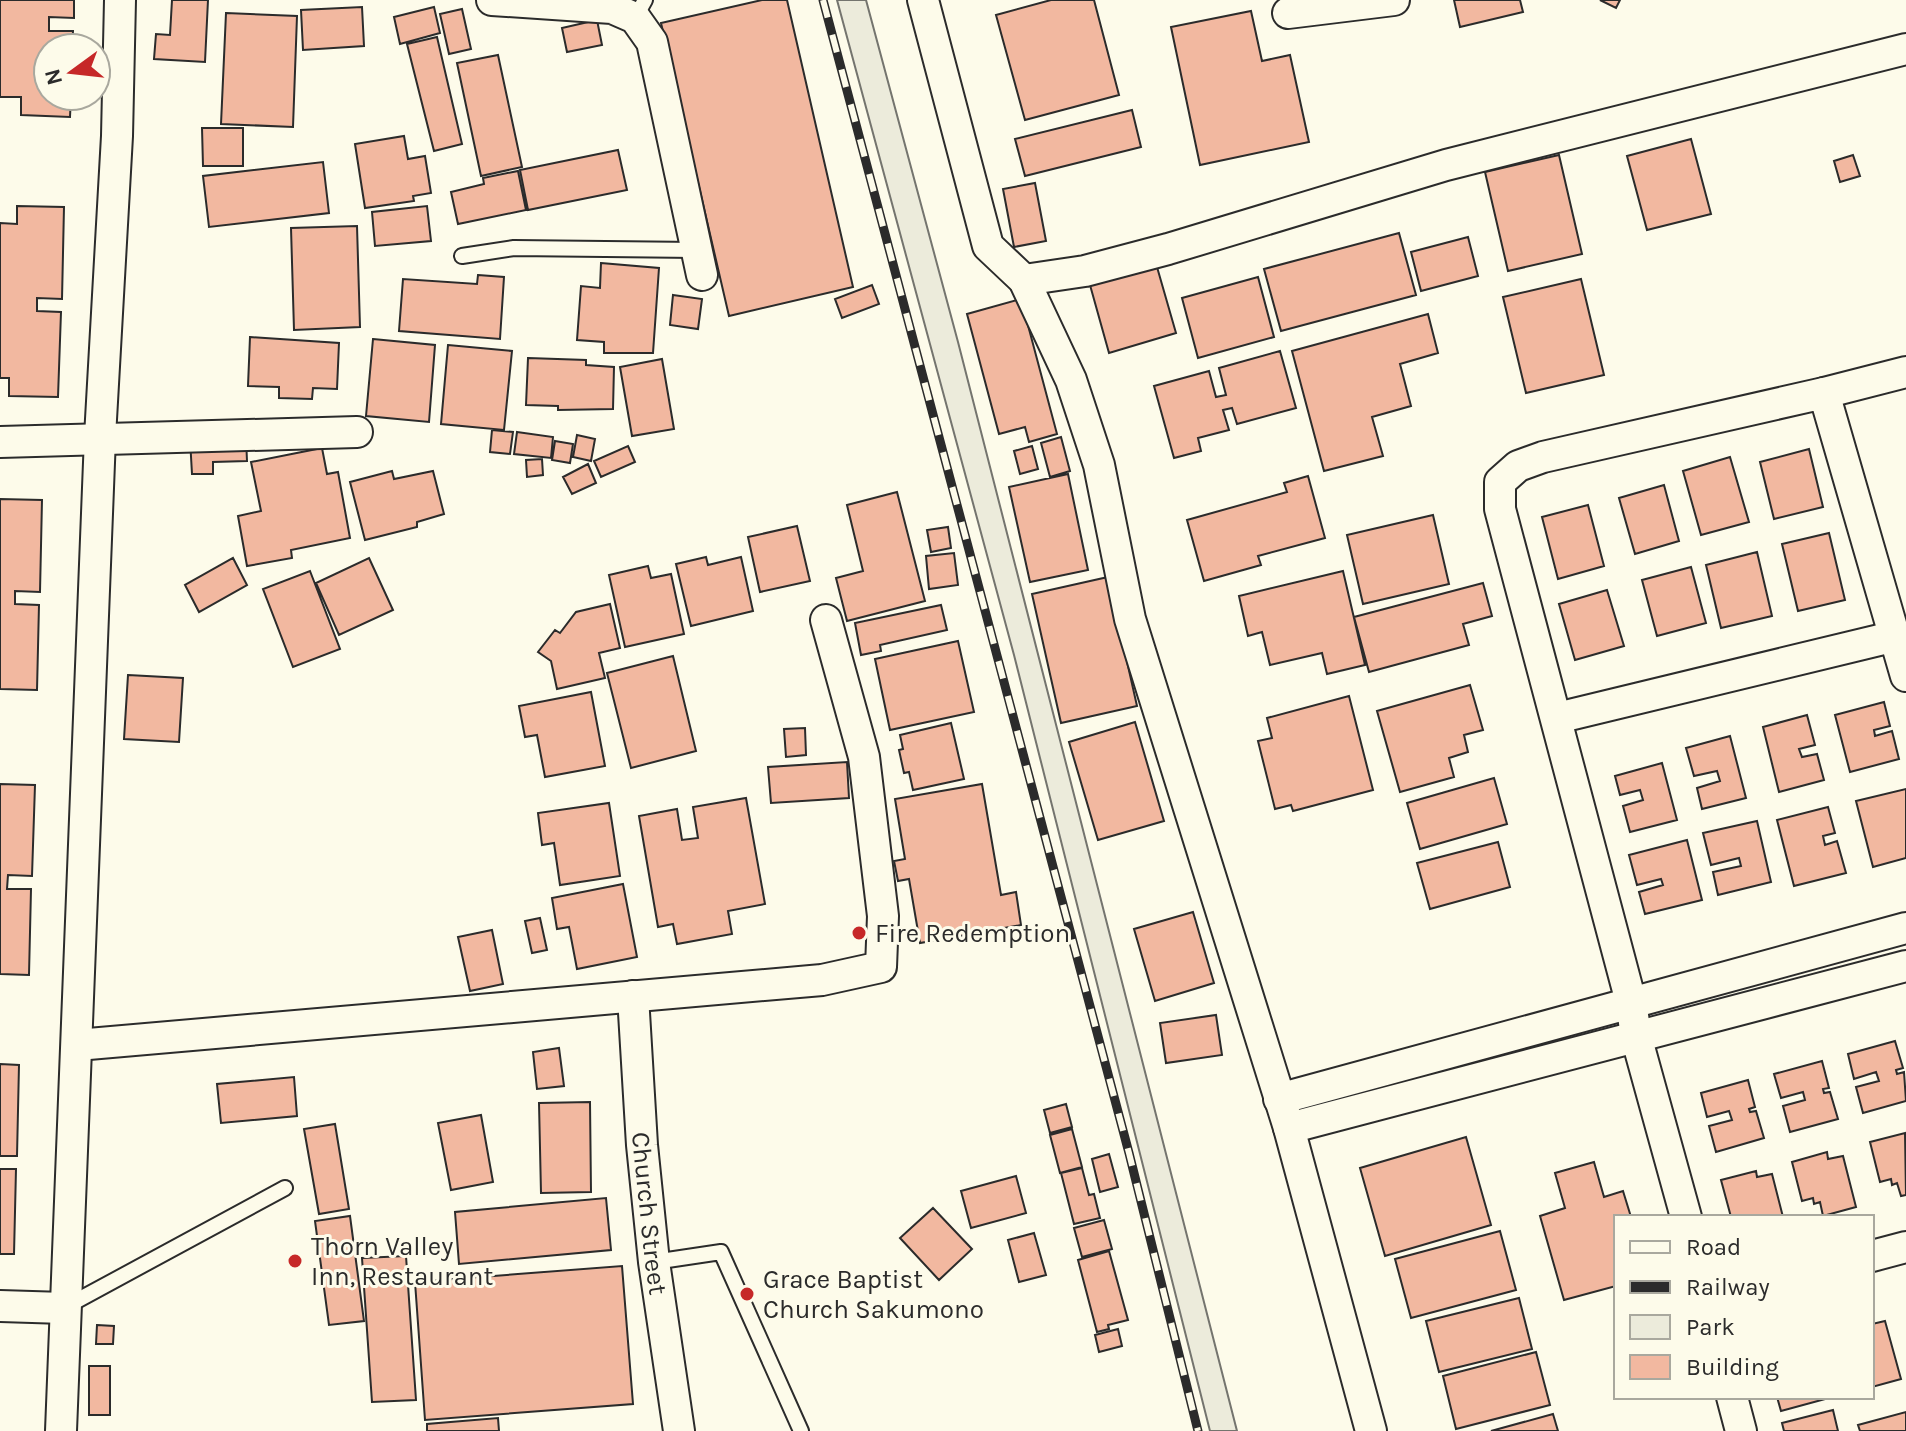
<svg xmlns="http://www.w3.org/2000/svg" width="1906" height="1431" font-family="Karla,sans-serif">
<rect width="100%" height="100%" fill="#fdfbea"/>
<path fill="#ecebdb" stroke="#74746e" stroke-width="2" d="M 837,0 L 866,0 L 958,342 L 1237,1431 L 1210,1431 L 1014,655 Z"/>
<path fill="#f2b8a0" stroke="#2b2b2b" stroke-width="2" d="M 0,0 L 74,0 L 74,18 L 49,17 L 49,31 L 73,31 L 72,48 L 48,48 L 48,96 L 71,96 L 70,117 L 21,115 L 21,97 L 0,97 Z
M 172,0 L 208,0 L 205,62 L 154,59 L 156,34 L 170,35 Z
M 762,0 L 787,0 L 853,287 L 729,316 L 661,23 Z
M 1051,0 L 1094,0 L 1119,95 L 1025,120 L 996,15 Z
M 1454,0 L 1520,0 L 1523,12 L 1460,27 Z
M 1600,0 L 1620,0 L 1616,8 Z
M 362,7 L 364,46 L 303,50 L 301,10 Z
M 434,7 L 440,33 L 400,44 L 394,17 Z
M 462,9 L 471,49 L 449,54 L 440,14 Z
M 1251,11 L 1262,61 L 1290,55 L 1309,142 L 1200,165 L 1171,27 Z
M 226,13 L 297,16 L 293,127 L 221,124 Z
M 597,20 L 602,45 L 567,52 L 562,28 Z
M 437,37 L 462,144 L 434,151 L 407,44 Z
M 498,55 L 522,167 L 481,176 L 457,63 Z
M 1132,110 L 1141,147 L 1025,176 L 1015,139 Z
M 202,128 L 243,128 L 243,166 L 203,166 Z
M 404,136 L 408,159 L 425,156 L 431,193 L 413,196 L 414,201 L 365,208 L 355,144 Z
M 1691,139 L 1711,214 L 1647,230 L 1627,156 Z
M 618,150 L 627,190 L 528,210 L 520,170 Z
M 1559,155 L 1582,254 L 1508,271 L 1485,172 Z
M 1853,155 L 1860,176 L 1840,182 L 1834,161 Z
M 323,162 L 329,213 L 209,227 L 203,176 Z
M 518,171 L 526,210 L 458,224 L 451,192 L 484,184 L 483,178 Z
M 1035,183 L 1046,241 L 1014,247 L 1003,189 Z
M 17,206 L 64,207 L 62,299 L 37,298 L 37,311 L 61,312 L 58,397 L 9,396 L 9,378 L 0,378 L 0,223 L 17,224 Z
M 427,206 L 431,241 L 375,246 L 372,212 Z
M 357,226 L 360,327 L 294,330 L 291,228 Z
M 1399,233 L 1416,295 L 1281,331 L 1264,269 Z
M 1468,237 L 1478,276 L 1421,291 L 1411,252 Z
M 601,263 L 659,268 L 653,353 L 604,353 L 604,342 L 577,340 L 581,286 L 600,288 Z
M 1157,267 L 1176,333 L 1109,353 L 1090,285 Z
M 478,275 L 504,277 L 500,339 L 399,331 L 403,279 L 477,284 Z
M 1258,277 L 1274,337 L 1198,358 L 1182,298 Z
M 1581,279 L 1604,375 L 1526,393 L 1503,297 Z
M 872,285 L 879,304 L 842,318 L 835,299 Z
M 673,295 L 702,299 L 698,329 L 670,325 Z
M 1021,299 L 1057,434 L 1029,442 L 1025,427 L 999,434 L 967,314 Z
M 1428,314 L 1438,353 L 1400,364 L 1411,406 L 1372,417 L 1383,456 L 1324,471 L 1292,351 Z
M 250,337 L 339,343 L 337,389 L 313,388 L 312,399 L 279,398 L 279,387 L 248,386 Z
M 373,339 L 435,345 L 429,422 L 366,416 Z
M 448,345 L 512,351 L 504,430 L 441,424 Z
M 1280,351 L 1296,408 L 1237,424 L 1232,408 L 1223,410 L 1229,430 L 1198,438 L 1201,451 L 1174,458 L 1154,386 L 1209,371 L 1216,397 L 1226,395 L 1219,368 Z
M 528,358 L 586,360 L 586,365 L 614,367 L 613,409 L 558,410 L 558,406 L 526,405 Z
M 662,359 L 674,429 L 632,436 L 620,367 Z
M 492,430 L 513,432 L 510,454 L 490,452 Z
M 517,432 L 553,437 L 551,458 L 514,454 Z
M 577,435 L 595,439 L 591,461 L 573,457 Z
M 246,437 L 247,461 L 213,462 L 213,474 L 192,474 L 190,439 Z
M 1061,437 L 1070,471 L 1050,477 L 1041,443 Z
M 555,441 L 573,444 L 570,463 L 552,460 Z
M 628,446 L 635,462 L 601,477 L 594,461 Z
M 1032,446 L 1038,469 L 1020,474 L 1014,451 Z
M 322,448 L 327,474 L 338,472 L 350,538 L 291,550 L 292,558 L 247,566 L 238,516 L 261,511 L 251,462 Z
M 1809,449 L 1823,507 L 1774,519 L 1760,462 Z
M 1730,457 L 1749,522 L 1701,535 L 1683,471 Z
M 542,459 L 543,475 L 527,477 L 526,460 Z
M 588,464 L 596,483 L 572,494 L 563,477 Z
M 392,471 L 394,479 L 433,471 L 444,514 L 417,522 L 417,527 L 365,540 L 350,482 Z
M 1068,474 L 1088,570 L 1030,582 L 1009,487 Z
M 1308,476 L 1325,538 L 1258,556 L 1261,565 L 1204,581 L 1187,520 L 1287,492 L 1284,483 Z
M 1664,485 L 1679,541 L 1635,554 L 1619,498 Z
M 897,492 L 925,601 L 847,621 L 836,578 L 863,571 L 847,505 Z
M 0,499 L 42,500 L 40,592 L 15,591 L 15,604 L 39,605 L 37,690 L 0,689 Z
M 1588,505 L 1604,566 L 1558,579 L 1542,517 Z
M 1433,515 L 1449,584 L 1363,604 L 1347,535 Z
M 797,526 L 810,581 L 760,592 L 748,537 Z
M 948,527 L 951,548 L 931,552 L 927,530 Z
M 1829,533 L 1845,600 L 1798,611 L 1782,544 Z
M 1757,552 L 1772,616 L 1721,628 L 1706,565 Z
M 954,553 L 958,585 L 929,589 L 926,556 Z
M 706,557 L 708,565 L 741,557 L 753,611 L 691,626 L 676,564 Z
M 233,558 L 247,585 L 199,612 L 185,585 Z
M 369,558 L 393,610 L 339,635 L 316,583 Z
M 648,566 L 651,578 L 671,574 L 684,634 L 625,647 L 609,575 Z
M 1691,567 L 1706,623 L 1657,636 L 1642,580 Z
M 310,571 L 340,649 L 293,667 L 263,589 Z
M 1343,571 L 1365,665 L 1327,674 L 1322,653 L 1270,665 L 1262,632 L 1248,636 L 1239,596 Z
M 1108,577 L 1137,706 L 1061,723 L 1032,594 Z
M 1483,583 L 1492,616 L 1463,624 L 1469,645 L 1369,672 L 1354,617 Z
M 1607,590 L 1624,646 L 1575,660 L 1559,604 Z
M 610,604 L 620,648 L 599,653 L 605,678 L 557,689 L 551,661 L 538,652 L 555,630 L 560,633 L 576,612 Z
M 941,605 L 947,630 L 880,645 L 881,651 L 861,655 L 855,623 Z
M 958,641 L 974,712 L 890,730 L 875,659 Z
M 673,656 L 696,751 L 631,768 L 607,673 Z
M 128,675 L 183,678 L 179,742 L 124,739 Z
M 1470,685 L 1483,730 L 1464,735 L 1468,752 L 1449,758 L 1454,777 L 1400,792 L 1377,711 Z
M 591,692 L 605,766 L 545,777 L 537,735 L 525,737 L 519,706 Z
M 1349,696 L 1373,790 L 1293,811 L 1291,805 L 1275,809 L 1258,741 L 1272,738 L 1267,718 Z
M 1884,702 L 1890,726 L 1874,730 L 1875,736 L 1892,731 L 1899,759 L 1850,772 L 1835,715 Z
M 1807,715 L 1815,745 L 1799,749 L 1802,757 L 1817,754 L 1824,780 L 1779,792 L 1763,727 Z
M 1135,722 L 1164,821 L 1098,840 L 1069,742 Z
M 951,723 L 964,779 L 913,790 L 909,772 L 904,773 L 899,750 L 903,749 L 900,735 Z
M 805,728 L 806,755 L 786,757 L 784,729 Z
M 1730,736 L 1746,798 L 1702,809 L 1697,788 L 1720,781 L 1717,771 L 1694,776 L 1686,748 Z
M 847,762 L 849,798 L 771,803 L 768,767 Z
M 1662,763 L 1677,820 L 1630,832 L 1623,806 L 1643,800 L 1640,790 L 1620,795 L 1615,776 Z
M 1494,778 L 1507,824 L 1420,849 L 1407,803 Z
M 0,784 L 35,785 L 32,876 L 8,875 L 7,889 L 31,889 L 29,975 L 0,974 Z
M 982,784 L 1001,895 L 1016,892 L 1021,925 L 920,943 L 909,879 L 898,881 L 894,861 L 905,859 L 895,799 Z
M 1906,789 L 1906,858 L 1873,867 L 1856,801 Z
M 746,798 L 765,904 L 728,911 L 732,934 L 677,944 L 673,924 L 658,927 L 639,816 L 677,809 L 682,840 L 698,838 L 693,807 Z
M 609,803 L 620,876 L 560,885 L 554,843 L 542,845 L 538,813 Z
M 1828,807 L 1835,833 L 1823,836 L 1825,845 L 1837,841 L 1846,873 L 1794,886 L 1777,820 Z
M 1757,821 L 1771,882 L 1718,895 L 1713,872 L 1741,866 L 1739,858 L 1711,865 L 1703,833 Z
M 1687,840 L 1702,900 L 1645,914 L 1639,892 L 1663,885 L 1661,879 L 1637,885 L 1629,855 Z
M 1498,842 L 1510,887 L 1430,909 L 1417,863 Z
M 623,884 L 637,957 L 577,969 L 569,927 L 557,929 L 552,898 Z
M 1193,912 L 1214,983 L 1155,1001 L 1134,929 Z
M 540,918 L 547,950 L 532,953 L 525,921 Z
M 492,930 L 503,984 L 470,991 L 458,937 Z
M 1216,1015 L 1222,1055 L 1166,1063 L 1160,1023 Z
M 1895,1041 L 1903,1068 L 1896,1070 L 1897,1074 L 1904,1072 L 1906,1101 L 1863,1113 L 1856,1087 L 1879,1081 L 1876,1072 L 1854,1079 L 1848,1054 Z
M 559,1048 L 564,1086 L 537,1089 L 533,1052 Z
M 1822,1061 L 1829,1088 L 1823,1089 L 1824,1093 L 1830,1092 L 1838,1119 L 1790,1132 L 1783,1106 L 1805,1100 L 1803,1092 L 1781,1098 L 1774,1074 Z
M 0,1064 L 19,1065 L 17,1156 L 0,1156 Z
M 294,1077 L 297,1116 L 221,1123 L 217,1084 Z
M 1748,1080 L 1755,1107 L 1749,1109 L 1750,1112 L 1756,1111 L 1764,1138 L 1716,1152 L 1709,1126 L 1732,1120 L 1729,1111 L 1707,1117 L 1701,1093 Z
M 590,1102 L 591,1192 L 541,1193 L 539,1103 Z
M 1066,1104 L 1072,1127 L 1050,1133 L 1044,1110 Z
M 481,1115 L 493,1182 L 451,1190 L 438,1123 Z
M 335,1124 L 349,1209 L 319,1214 L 304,1129 Z
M 1072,1129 L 1082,1167 L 1060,1173 L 1050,1135 Z
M 1905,1133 L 1906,1195 L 1901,1196 L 1897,1183 L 1892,1185 L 1891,1179 L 1880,1182 L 1870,1142 Z
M 1466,1137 L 1491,1225 L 1385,1256 L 1360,1168 Z
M 1827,1152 L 1828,1159 L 1843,1156 L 1856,1207 L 1823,1216 L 1820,1202 L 1814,1204 L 1813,1198 L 1802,1201 L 1792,1162 Z
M 1109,1154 L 1118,1187 L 1100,1192 L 1092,1159 Z
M 1594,1162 L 1604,1197 L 1623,1191 L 1631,1217 L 1616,1217 L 1616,1286 L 1564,1300 L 1540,1216 L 1565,1208 L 1555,1173 Z
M 1082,1168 L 1089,1195 L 1094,1194 L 1100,1218 L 1074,1224 L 1061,1173 Z
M 0,1169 L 16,1169 L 14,1254 L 0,1254 Z
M 1756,1171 L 1757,1177 L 1772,1174 L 1783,1217 L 1731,1217 L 1721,1180 Z
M 1016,1176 L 1026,1213 L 971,1228 L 961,1191 Z
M 606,1198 L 611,1250 L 459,1264 L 455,1212 Z
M 933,1208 L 972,1249 L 939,1280 L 900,1238 Z
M 350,1216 L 364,1321 L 329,1325 L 315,1221 Z
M 1104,1220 L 1112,1249 L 1082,1257 L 1074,1228 Z
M 1500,1231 L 1516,1290 L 1411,1318 L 1395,1259 Z
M 1034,1233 L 1046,1275 L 1019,1282 L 1008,1240 Z
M 1109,1251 L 1128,1320 L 1108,1325 L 1109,1329 L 1097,1332 L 1078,1260 Z
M 406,1256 L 416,1400 L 372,1402 L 362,1258 Z
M 622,1266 L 633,1404 L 425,1420 L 415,1282 Z
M 1519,1298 L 1532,1349 L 1439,1372 L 1426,1321 Z
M 1885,1321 L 1901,1379 L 1872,1387 L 1872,1324 Z
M 97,1325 L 114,1326 L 113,1344 L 96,1344 Z
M 1118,1329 L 1122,1346 L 1099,1352 L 1095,1335 Z
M 1536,1352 L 1550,1405 L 1456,1429 L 1443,1376 Z
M 89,1366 L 110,1366 L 110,1415 L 89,1415 Z
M 1777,1397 L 1828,1397 L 1829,1398 L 1781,1411 Z
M 1833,1410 L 1838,1431 L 1784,1431 L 1782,1423 Z
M 1906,1412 L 1906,1431 L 1860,1431 L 1858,1425 Z
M 1553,1414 L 1558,1431 L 1491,1431 Z
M 498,1418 L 499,1431 L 427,1431 L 427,1424 Z"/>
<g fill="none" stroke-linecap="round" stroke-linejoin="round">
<defs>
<path id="service" d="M 635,18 L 645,0
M 462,256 L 514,248 L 697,250
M 654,1262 L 721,1252 L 801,1431
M 67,1306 L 285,1188"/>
<g id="minor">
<path d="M 492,0 L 612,8 L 635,18 L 652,42 L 702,275"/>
<path d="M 923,0 L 988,246 L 1024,280 L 1071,380 L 1099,465 L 1130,619 L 1289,1128 L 1371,1431"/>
<path d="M 1288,13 L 1394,0"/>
<path d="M 1024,280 L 1085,271 L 1168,249 L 1446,165 L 1906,49"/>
<path d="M 1824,393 L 1906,372"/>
<path d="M 0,442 L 357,432"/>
<path d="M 1557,718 L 1896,636"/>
<path id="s1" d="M 633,996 L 642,1145 L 654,1262 L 679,1431"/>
<path d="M 77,1045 L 822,980 L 881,967 L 883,916 L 864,757 L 826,620"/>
<path d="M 1279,1099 L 1906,928"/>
<path d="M 1289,1128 L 1906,966"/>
<path d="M 1686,1217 L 1636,1036 L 1631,1002 L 1500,509 L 1500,482 L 1518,466 L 1543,457 L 1824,393 L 1906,676"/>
<path d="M 1872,1256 L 1906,1247"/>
<path d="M 0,1306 L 64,1308"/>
<path d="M 1732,1397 L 1741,1431"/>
<path d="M 61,1431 L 100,437 L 117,136 L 120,0"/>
</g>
</defs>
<use href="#service" stroke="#2b2b2b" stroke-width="18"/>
<use href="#minor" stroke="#2b2b2b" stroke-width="34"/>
<use href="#service" stroke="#fdfbea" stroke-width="14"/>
<use href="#minor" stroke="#fdfbea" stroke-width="30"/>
<defs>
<path id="rail" d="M 823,0 L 1129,1153 L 1198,1431"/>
</defs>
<use href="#rail" stroke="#2b2b2b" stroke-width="9"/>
<use href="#rail" stroke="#fdfbea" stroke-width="6" stroke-dasharray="18" stroke-linecap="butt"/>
</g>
<g fill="#c62828" stroke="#fdfbea" stroke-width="3">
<circle cx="859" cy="933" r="8"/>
<circle cx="295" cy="1261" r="8"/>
<circle cx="747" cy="1294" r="8"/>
</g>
<g text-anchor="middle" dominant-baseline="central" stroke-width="6" stroke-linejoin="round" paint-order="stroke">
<g font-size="26" fill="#2b2b2b" stroke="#fdfbea" text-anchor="start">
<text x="875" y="933">Fire Redemption</text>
<text x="311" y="1246">Thorn Valley<tspan x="311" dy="30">Inn, Restaurant</tspan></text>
<text x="763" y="1279">Grace Baptist<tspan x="763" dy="30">Church Sakumono</tspan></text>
</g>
<g font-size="26" fill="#2b2b2b" stroke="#fdfbea">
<text stroke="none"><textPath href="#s1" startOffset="218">Church Street</textPath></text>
</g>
</g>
<rect x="1614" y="1215" width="260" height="184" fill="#fdfbea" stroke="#a9a89e" stroke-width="2"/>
<rect x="1630" y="1241" width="40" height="12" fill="#fdfbea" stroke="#a9a89e" stroke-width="2"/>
<text x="1686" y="1255" font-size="24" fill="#2b2b2b">Road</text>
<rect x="1630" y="1281" width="40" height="12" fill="#2b2b2b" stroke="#a9a89e" stroke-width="2"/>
<text x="1686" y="1295" font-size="24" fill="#2b2b2b">Railway</text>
<rect x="1630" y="1315" width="40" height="24" fill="#ecebdb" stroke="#a9a89e" stroke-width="2"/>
<text x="1686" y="1335" font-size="24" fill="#2b2b2b">Park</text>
<rect x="1630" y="1355" width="40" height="24" fill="#f2b8a0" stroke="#a9a89e" stroke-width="2"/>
<text x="1686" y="1375" font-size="24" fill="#2b2b2b">Building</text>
<g transform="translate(72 72) rotate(255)"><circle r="38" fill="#fdfbea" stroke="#a9a89e" stroke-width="2"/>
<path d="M0-6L14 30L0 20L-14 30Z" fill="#c62828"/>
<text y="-12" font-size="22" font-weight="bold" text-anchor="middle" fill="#2b2b2b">N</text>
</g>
</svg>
